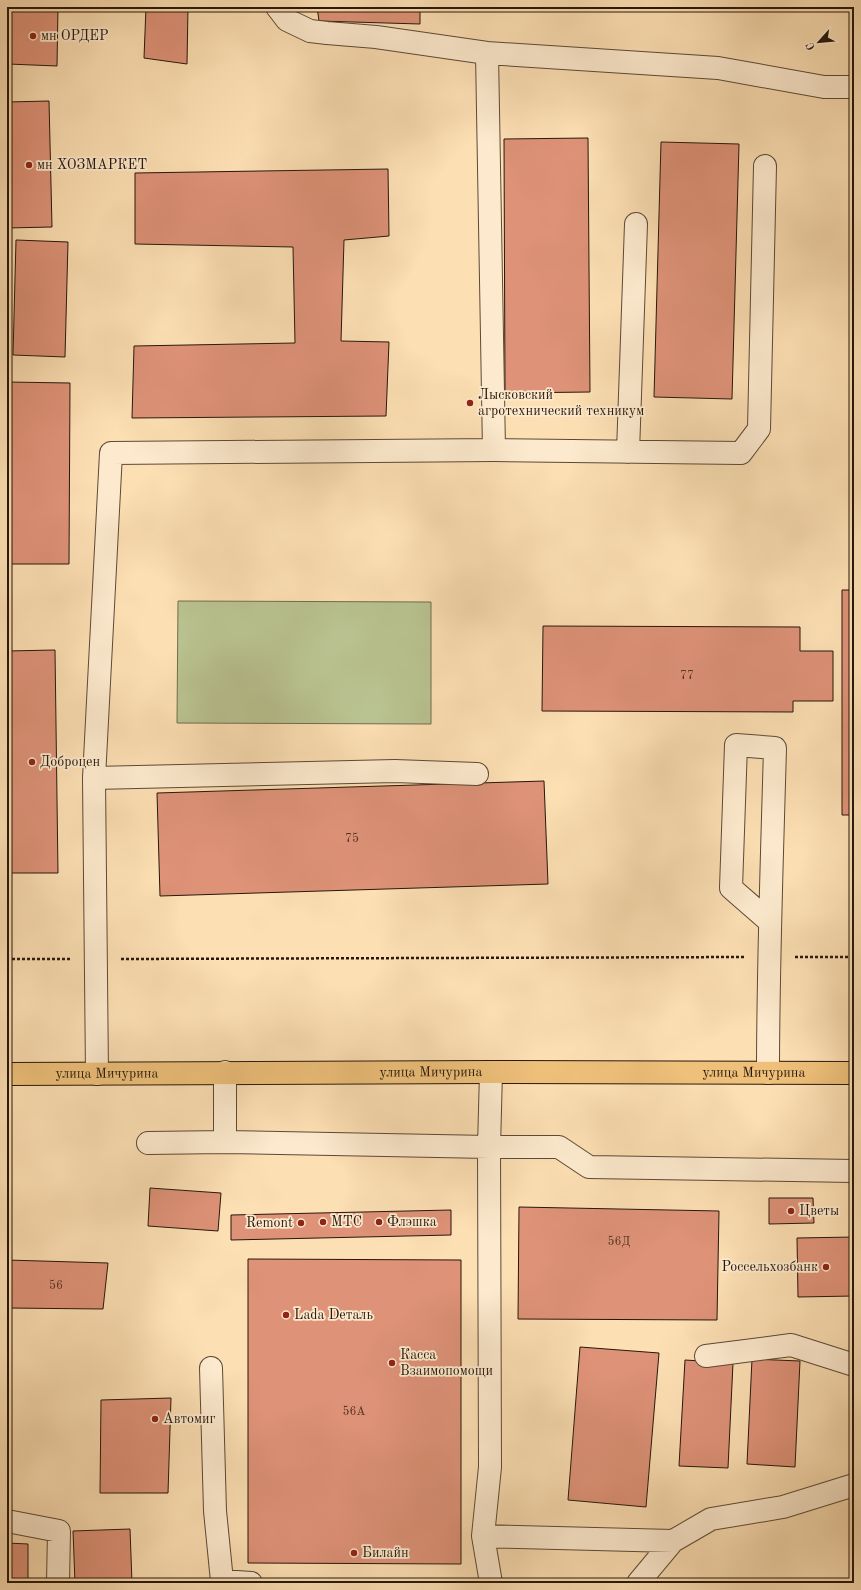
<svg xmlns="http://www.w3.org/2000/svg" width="861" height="1590" font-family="'Old Standard TT',serif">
<rect width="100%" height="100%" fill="#fcdfb3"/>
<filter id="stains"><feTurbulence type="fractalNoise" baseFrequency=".005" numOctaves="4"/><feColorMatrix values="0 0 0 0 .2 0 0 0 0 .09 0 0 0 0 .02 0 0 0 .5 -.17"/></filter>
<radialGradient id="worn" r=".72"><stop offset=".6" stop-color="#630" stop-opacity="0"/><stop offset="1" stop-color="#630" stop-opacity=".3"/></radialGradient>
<path fill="#b9c391" stroke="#706d4e" d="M 178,601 L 431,602 L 431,724 L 177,723 Z"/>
<path fill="#de9278" stroke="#27170b" d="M 9,7 L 58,7 L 57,66 L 8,64 Z
M 146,7 L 188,7 L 187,64 L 144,58 Z
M 317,7 L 420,7 L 420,24 L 319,21 Z
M 49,101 L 52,227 L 7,228 L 7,102 Z
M 588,138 L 590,392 L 505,393 L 504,139 Z
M 661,142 L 739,144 L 732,399 L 654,397 Z
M 388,169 L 389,236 L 344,240 L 341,341 L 389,342 L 386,416 L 132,418 L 134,346 L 295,343 L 293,247 L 135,244 L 135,173 Z
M 16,240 L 68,242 L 65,357 L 13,355 Z
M 7,382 L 70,383 L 69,564 L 7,564 Z
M 842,590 L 854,590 L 854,815 L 842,815 Z
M 543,626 L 800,627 L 800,651 L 833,651 L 833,701 L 793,701 L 793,712 L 542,711 Z
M 55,650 L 58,873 L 7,873 L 7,651 Z
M 544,781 L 548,884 L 160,896 L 157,793 Z
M 150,1188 L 221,1193 L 218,1231 L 148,1226 Z
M 769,1198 L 813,1198 L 814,1223 L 769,1224 Z
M 519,1207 L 719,1211 L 717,1320 L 518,1319 Z
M 451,1210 L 451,1235 L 231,1240 L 231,1215 Z
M 854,1237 L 854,1296 L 798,1297 L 797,1238 Z
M 248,1259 L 461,1260 L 461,1564 L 248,1563 Z
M 7,1260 L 108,1263 L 103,1309 L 7,1308 Z
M 580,1347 L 659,1353 L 646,1507 L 568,1500 Z
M 752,1359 L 800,1361 L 795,1467 L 747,1464 Z
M 685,1360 L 733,1363 L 728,1468 L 679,1466 Z
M 171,1398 L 168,1493 L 100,1493 L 101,1400 Z
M 130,1529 L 132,1583 L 75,1583 L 73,1531 Z
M 7,1543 L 28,1544 L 28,1583 L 7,1583 Z"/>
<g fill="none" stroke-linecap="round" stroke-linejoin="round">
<defs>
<path id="minor" d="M 277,7 L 287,20 L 310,31 L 327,33 L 376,37 L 487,53 L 718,68 L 824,87 L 854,87
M 487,53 L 494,450
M 628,452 L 636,224
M 94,778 L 395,771 L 477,774
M 768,1073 C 768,965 772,857 775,748 L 736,745 L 731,888 L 770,922
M 97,1074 L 94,778 L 111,453 L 494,450 L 741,453 L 759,429 L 765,166
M 225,1142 L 225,1072
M 148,1143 L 225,1142 L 489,1147 L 559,1147 L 589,1167 L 854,1171
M 706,1356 L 791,1345 L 854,1365
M 211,1368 L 215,1511 L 222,1581 L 251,1583
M 7,1521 L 59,1531 L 58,1583
M 483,1536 L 673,1541
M 491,1583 L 483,1536 L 490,1467 L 489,1147 L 491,1072
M 638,1583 L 673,1541 L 711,1519 L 783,1507 L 854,1485"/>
<g id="major">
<path id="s1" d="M 7,1074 L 491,1072 L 854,1073"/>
</g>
</defs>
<use href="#minor" stroke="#5c4935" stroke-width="24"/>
<use href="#major" stroke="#27170b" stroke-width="24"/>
<path stroke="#27170b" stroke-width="2.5" stroke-dasharray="3 2" stroke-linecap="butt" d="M 795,957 L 854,957
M 7,959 L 70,959
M 121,959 L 744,957"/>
<use href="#minor" stroke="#fdeace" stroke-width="22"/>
<use href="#major" stroke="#eec07a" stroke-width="22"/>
</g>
<g fill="#8f2418" stroke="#fdeace" stroke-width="1.5">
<circle cx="33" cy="36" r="4"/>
<circle cx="29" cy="165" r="4"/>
<circle cx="470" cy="403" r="4"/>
<circle cx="32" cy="762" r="4"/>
<circle cx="791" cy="1211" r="4"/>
<circle cx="323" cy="1222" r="4"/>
<circle cx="379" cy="1222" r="4"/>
<circle cx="301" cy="1223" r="4"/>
<circle cx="826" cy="1267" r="4"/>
<circle cx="286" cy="1315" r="4"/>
<circle cx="392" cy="1363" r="4"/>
<circle cx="155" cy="1419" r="4"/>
<circle cx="354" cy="1553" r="4"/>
</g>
<g text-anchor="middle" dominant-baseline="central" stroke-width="3.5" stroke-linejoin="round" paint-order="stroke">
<g font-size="12" fill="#553626">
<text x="687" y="676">77</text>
<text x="352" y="839">75</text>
<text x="619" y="1242">56Д</text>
<text x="56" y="1286">56</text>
<text x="354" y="1412">56А</text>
</g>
<g font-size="14" fill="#27170b" stroke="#fdeace" text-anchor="start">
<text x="41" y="36">мн ОРДЕР</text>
<text x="37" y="165">мн ХОЗМАРКЕТ</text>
<text x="478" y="395">Лысковский<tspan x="478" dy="16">агротехнический техникум</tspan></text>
<text x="40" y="762">Доброцен</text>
<text x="799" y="1211">Цветы</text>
<text x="331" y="1222">МТС</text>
<text x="387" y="1222">Флэшка</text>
<text x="293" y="1223" text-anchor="end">Remont</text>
<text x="818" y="1267" text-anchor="end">Россельхозбанк</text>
<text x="294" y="1315">Lada Dеталь</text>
<text x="400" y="1355">Касса<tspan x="400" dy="16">Взаимопомощи</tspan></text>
<text x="163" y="1419">Автомиг</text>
<text x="362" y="1553">Билайн</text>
</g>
<g font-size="14" fill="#27170b" stroke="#fdeace">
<text stroke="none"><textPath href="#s1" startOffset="424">улица Мичурина</textPath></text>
<text stroke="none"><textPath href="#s1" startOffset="100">улица Мичурина</textPath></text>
<text stroke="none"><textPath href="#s1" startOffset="747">улица Мичурина</textPath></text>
</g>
</g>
<rect width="861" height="1590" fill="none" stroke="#fcdfb3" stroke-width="24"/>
<rect x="8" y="8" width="845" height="1574" fill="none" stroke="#27170b" stroke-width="2"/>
<rect x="12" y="12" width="837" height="1566" fill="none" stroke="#27170b"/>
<g transform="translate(819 42) rotate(243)" stroke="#fdeace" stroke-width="3" paint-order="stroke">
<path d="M0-3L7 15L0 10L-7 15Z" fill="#27170b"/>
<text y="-6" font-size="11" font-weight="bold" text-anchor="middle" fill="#27170b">С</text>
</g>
<rect width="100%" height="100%" filter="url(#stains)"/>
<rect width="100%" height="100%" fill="url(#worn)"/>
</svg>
